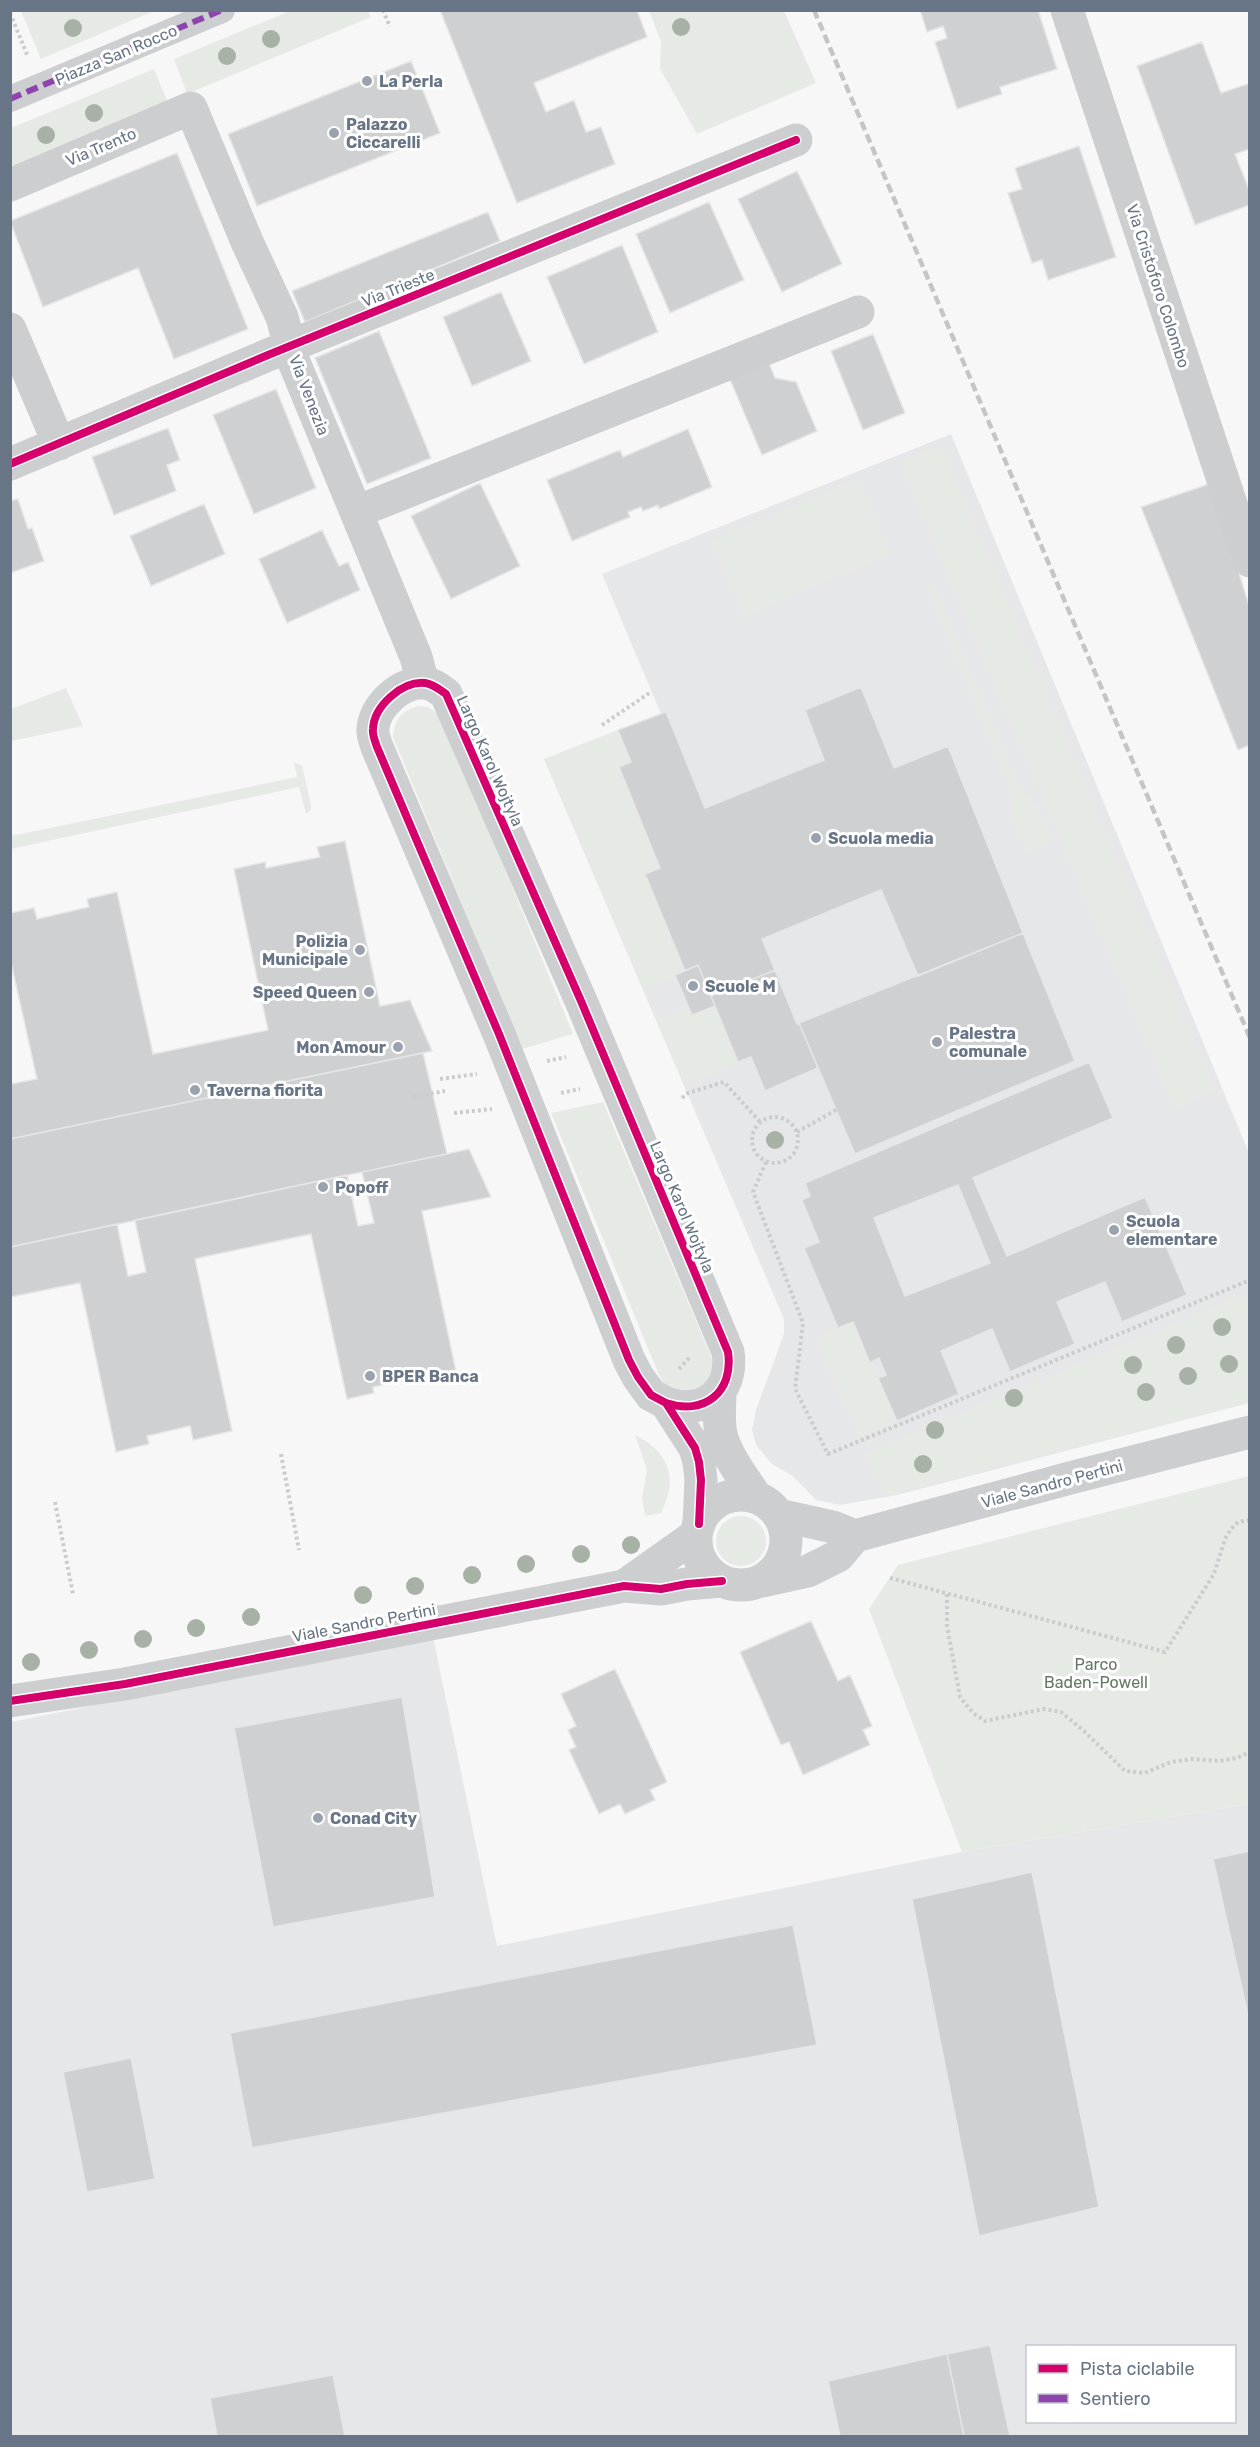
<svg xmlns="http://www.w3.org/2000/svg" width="1260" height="2447" font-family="Rubik,sans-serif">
<rect width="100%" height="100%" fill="#f7f7f7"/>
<path fill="#e6e7e8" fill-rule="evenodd" d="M 951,434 L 1249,1153 L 1249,1403 L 897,1495 L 840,1505 L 816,1500 L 793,1476 L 772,1464 L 756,1445 L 752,1429 L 756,1410 L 784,1334 L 784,1319 L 544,759 L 661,714 L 602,574 Z
M 433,1637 L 497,1946 L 962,1852 L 1249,1804 L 1249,2436 L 11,2436 L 11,1722 ZM 1028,2346 L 1234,2346 L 1234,2422 L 1028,2422 Z"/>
<path fill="#e6eae5" d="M 21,11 L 154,11 L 41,59 Z
M 290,11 L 368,11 L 371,17 L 187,94 L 174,59 Z
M 649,11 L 784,11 L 816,83 L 697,134 L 660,69 L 661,42 Z
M 154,69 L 168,103 L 11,169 L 11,128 Z
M 940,446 L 1215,1091 L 1175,1108 L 901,463 Z
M 859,480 L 890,554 L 743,615 L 712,540 Z
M 933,583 L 1019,788 L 1037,806 L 1052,841 L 1027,852 L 1012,817 L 1012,791 L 926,586 Z
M 66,688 L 83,726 L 11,741 L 11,709 Z
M 417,706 L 427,707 L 441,715 L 573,1034 L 522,1049 L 393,737 C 394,720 401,712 417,706 Z
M 618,730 L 631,762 L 619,767 L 660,868 L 645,874 L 685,971 L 643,989 L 544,759 Z
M 294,762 L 302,766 L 311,804 L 311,810 L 306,814 L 299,787 L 11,849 L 11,836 L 297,777 Z
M 715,1006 L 738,1062 L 684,1085 L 657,1019 L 688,1007 L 692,1015 Z
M 603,1102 L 714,1363 L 711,1381 L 682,1395 L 664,1384 L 659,1375 L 551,1113 Z
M 1249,1293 L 1249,1402 L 885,1495 L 866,1454 Z
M 853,1322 L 897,1421 L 860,1438 L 815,1338 Z
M 635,1435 C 669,1452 679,1478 661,1513 L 645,1516 L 642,1499 L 647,1470 Z
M 1249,1476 L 1249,1804 L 962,1852 L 869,1609 L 898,1565 Z
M716 1541a25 25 0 1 1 50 0a25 25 0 1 1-50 0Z"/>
<path fill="#cfd0d2" stroke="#e6e6e6" stroke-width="1.5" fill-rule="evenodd" d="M 440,10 L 637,10 L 647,37 L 534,83 L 546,112 L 574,100 L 586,132 L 601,127 L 615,164 L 517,203 Z
M 920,10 L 1038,10 L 1057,69 L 1000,87 L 1002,94 L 957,109 L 935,42 L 947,38 L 943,26 L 927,32 Z
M 1202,42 L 1221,93 L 1250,83 L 1250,149 L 1235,154 L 1250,192 L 1250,205 L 1195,225 L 1137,66 Z
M 411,61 L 440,133 L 257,206 L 228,134 Z
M 1079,146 L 1116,257 L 1048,280 L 1042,260 L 1032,263 L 1008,193 L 1022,189 L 1015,168 Z
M 177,153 L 248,329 L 174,359 L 138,268 L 43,307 L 10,221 Z
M 797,171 L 842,264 L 782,292 L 738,199 Z
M 709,202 L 744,280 L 670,313 L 636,234 Z
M 488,212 L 500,241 L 305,322 L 292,291 Z
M 622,245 L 658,332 L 584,364 L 547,277 Z
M 501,292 L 531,361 L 472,386 L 443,317 Z
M 379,331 L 431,458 L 367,484 L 315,358 Z
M 873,334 L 905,413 L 863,430 L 831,351 Z
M 765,353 L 775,378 L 796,382 L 817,431 L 762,455 L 726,370 Z
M 276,389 L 316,488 L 254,514 L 213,415 Z
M 168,428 L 180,460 L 167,465 L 176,491 L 114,515 L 92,457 Z
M 688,429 L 712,487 L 659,509 L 658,505 L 643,511 L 641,507 L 628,512 L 630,517 L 572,541 L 547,480 L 620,450 L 623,457 Z
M 480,483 L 520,566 L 451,599 L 411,516 Z
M 1212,483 L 1250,609 L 1250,745 L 1238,750 L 1141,507 Z
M 18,499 L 28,529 L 32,528 L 44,561 L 10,573 L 10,501 Z
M 204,504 L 225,554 L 151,586 L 130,536 Z
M 322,530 L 339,566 L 348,562 L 360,590 L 287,623 L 259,559 Z
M 861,687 L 894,768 L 948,746 L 1023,933 L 918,976 L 881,890 L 762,939 L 775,970 L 711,996 L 698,965 L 685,971 L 645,874 L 660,868 L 619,767 L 631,762 L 618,730 L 666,712 L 705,808 L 824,760 L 805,710 Z
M 345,841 L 380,1006 L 410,1000 L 432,1051 L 10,1139 L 10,1084 L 37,1079 L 10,958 L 10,913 L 34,908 L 37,919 L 89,907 L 87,899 L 117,892 L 153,1054 L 254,1033 L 268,1030 L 234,869 L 265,862 L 266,868 L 320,857 L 317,847 Z
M 1023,933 L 1075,1061 L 855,1154 L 799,1023 Z
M 698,965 L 715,1006 L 692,1015 L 675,975 Z
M 775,970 L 797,1024 L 799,1023 L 818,1068 L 765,1091 L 751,1057 L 738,1062 L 711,996 Z
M 423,1053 L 447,1154 L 10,1247 L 10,1139 Z
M 1089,1062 L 1113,1118 L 973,1178 L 1007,1256 L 1145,1197 L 1187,1295 L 1122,1322 L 1105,1282 L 1057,1302 L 1075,1344 L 1010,1372 L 992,1329 L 941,1351 L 959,1394 L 897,1421 L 878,1378 L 886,1375 L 879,1358 L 870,1363 L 853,1322 L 838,1328 L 804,1248 L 819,1242 L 802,1200 L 810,1196 L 805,1183 ZM 958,1185 L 990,1263 L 905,1296 L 874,1218 Z
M 469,1149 L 491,1197 L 422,1211 L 457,1376 L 427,1383 L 425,1376 L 373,1387 L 374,1393 L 347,1399 L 311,1234 L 203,1257 L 195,1259 L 232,1431 L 193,1440 L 190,1426 L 147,1436 L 149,1444 L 116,1452 L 80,1283 L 10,1297 L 10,1247 L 117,1224 L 128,1276 L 146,1272 L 135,1220 L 347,1175 L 358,1226 L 374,1223 L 362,1172 Z
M 811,1621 L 838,1681 L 850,1675 L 872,1726 L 863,1730 L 870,1745 L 803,1775 L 789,1742 L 781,1745 L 740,1652 Z
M 615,1669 L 667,1782 L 650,1790 L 655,1800 L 625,1814 L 620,1804 L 599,1814 L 569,1750 L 576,1747 L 568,1730 L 576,1726 L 561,1694 Z
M 402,1697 L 435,1897 L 273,1927 L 234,1728 Z
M 1250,1851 L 1250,2024 L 1213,1859 Z
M 1032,1872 L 1099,2207 L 979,2236 L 912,1899 Z
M 793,1925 L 817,2045 L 252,2148 L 230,2033 Z
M 131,2058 L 155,2179 L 87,2192 L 63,2072 Z
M 990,2345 L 1010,2436 L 964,2436 L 947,2354 Z
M 947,2354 L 964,2436 L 840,2436 L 828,2381 Z
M 333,2375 L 345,2436 L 217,2436 L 210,2398 Z"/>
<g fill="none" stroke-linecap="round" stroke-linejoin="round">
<path stroke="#cbcccc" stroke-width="4" stroke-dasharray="3 3" stroke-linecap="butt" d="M 383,10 L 390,27
M 10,13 L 28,57
M 602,725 L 651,692
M 547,1061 L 566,1057
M 440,1079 L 477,1074
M 561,1093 L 580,1089
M 413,1097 L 445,1091
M 682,1098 L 688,1093 L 724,1082 L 760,1122
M 454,1113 L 492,1109
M752 1140a23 23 0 1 1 46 0a23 23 0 1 1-46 0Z
M 797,1132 L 836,1110
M 766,1162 L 753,1192 L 803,1323 L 795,1389 L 828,1454 L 1250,1280
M 679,1369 L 690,1357
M 281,1454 L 299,1550
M 55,1502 L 73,1594
M 890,1578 L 1165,1652 L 1214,1574 L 1225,1539 L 1231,1529 L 1238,1522 L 1250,1520
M 947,1594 L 947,1626 L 960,1697 L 973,1713 L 985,1721 L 1044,1709 L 1061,1712 L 1084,1731 L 1125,1771 L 1145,1773 L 1171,1762 L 1192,1759 L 1220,1761 L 1237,1758 L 1250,1752"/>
<path stroke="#cdced0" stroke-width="26" d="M 10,99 L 222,10"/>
<path stroke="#cdced0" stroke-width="33" d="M 1067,10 L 1250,561
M 10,185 L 191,108 L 248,244 L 282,317 L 294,362 L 416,657 L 423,683
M 10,329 L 59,444
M 10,464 L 268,355 L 796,140
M 356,512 L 858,312
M 720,1391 C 720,1405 718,1420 721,1434 C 726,1456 744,1478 756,1497
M 666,1403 C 704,1416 734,1392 728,1352 L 581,1001 L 446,694 C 439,689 433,684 425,683 C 402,681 374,706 373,729 C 372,734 375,741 377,747 L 499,1034 L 629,1360 L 638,1377 L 651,1395 L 666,1403 L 695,1448 L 699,1462 L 701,1480 L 699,1524"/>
<path stroke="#cdced0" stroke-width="33" d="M696 1540a45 45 0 1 1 90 0a45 45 0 1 1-90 0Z
M 779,1515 L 833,1527 L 855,1536
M 763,1581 L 808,1571 L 838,1556 L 855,1536 L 1070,1478 L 1250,1432
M 624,1586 L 696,1535
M 10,1701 L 125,1684 L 624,1586 L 661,1589 L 687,1584 L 722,1581"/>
<path stroke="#c4c5c7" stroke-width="4.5" stroke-dasharray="9 4.5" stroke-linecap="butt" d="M 814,10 L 1250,1038"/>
<path stroke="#8e44ad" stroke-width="6" stroke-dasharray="12 6" stroke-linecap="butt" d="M 10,99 L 222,10"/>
<defs>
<path id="cycleway" d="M 10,464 L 268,355 L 796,140
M 666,1403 C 704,1416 734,1392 728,1352 L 581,1001 L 446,694 C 439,689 433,684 425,683 C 402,681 374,706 373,729 C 372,734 375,741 377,747 L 499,1034 L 629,1360 L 638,1377 L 651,1395 L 666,1403 L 695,1448 L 699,1462 L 701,1480 L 699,1524
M 10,1701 L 125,1684 L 624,1586 L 661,1589 L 687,1584 L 722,1581"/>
</defs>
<use href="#cycleway" stroke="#fff" stroke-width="11"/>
<use href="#cycleway" stroke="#d6006c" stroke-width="8"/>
</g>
<g fill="#a7b1a6">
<circle cx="681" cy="27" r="9"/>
<circle cx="73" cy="28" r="9"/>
<circle cx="271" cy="39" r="9"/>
<circle cx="227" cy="56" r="9"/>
<circle cx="94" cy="113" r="9"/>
<circle cx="46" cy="135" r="9"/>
<circle cx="775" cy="1140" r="9"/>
<circle cx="1222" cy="1327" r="9"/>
<circle cx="1176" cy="1345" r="9"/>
<circle cx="1229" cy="1364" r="9"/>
<circle cx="1133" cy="1365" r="9"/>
<circle cx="1188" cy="1376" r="9"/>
<circle cx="1146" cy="1392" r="9"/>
<circle cx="1014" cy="1398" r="9"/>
<circle cx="935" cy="1430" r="9"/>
<circle cx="923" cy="1464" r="9"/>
<circle cx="631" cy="1545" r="9"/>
<circle cx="581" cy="1554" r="9"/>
<circle cx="526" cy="1564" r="9"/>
<circle cx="472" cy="1575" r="9"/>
<circle cx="415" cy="1586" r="9"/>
<circle cx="363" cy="1595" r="9"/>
<circle cx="251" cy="1617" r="9"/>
<circle cx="196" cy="1628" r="9"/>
<circle cx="143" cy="1639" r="9"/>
<circle cx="89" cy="1650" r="9"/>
<circle cx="31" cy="1662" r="9"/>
</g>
<g fill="#9aa2ae" stroke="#fff" stroke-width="2">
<circle cx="367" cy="81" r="6"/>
<circle cx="334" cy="133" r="6"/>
<circle cx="816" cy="838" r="6"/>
<circle cx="360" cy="950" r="6"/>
<circle cx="693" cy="986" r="6"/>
<circle cx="369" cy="992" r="6"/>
<circle cx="937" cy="1042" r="6"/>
<circle cx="398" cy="1047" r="6"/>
<circle cx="195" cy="1090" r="6"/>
<circle cx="323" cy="1187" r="6"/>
<circle cx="1114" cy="1230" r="6"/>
<circle cx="370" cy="1376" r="6"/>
<circle cx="318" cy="1818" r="6"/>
</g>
<g text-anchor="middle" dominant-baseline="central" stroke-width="6" stroke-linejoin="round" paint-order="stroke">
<g font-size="16" fill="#687586" stroke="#fff">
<text transform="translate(116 55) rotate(-23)">Piazza San Rocco</text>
<text transform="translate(101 147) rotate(-23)">Via Trento</text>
<text transform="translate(1158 286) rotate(72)">Via Cristoforo Colombo</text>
<text transform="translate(398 288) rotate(-22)">Via Trieste</text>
<text transform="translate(309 395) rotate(69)">Via Venezia</text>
<text transform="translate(490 761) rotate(66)">Largo Karol Wojtyla</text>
<text transform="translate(682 1207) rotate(67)">Largo Karol Wojtyla</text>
<text transform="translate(1052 1484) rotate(-15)">Viale Sandro Pertini</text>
<text transform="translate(364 1623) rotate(-11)">Viale Sandro Pertini</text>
</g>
<g font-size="16" font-weight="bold" fill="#687586" stroke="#fff" text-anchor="start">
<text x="379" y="81">La Perla</text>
<text x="346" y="124">Palazzo<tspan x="346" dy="18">Ciccarelli</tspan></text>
<text x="828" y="838">Scuola media</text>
<text x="348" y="941" text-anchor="end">Polizia<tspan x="348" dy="18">Municipale</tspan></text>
<text x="705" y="986">Scuole M</text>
<text x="357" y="992" text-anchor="end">Speed Queen</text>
<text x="949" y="1033">Palestra<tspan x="949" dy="18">comunale</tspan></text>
<text x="386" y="1047" text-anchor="end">Mon Amour</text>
<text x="207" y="1090">Taverna fiorita</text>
<text x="335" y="1187">Popoff</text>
<text x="1126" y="1221">Scuola<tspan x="1126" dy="18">elementare</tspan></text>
<text x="382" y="1376">BPER Banca</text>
<text x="330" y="1818">Conad City</text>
</g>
<g font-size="16" fill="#657863" stroke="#fff">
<text x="1096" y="1664">Parco<tspan x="1096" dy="18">Baden-Powell</tspan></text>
</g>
</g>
<rect width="1260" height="2447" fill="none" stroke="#687586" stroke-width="24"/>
<rect x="1026" y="2345" width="210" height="78" fill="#ffffff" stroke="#c3c8cf" stroke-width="1.5"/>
<rect x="1038" y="2364" width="30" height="9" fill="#d6006c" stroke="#c3c8cf" stroke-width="1.5"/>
<text x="1080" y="2375" font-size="18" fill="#687586">Pista ciclabile</text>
<rect x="1038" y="2394" width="30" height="9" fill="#8e44ad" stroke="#c3c8cf" stroke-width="1.5"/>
<text x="1080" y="2405" font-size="18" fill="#687586">Sentiero</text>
</svg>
